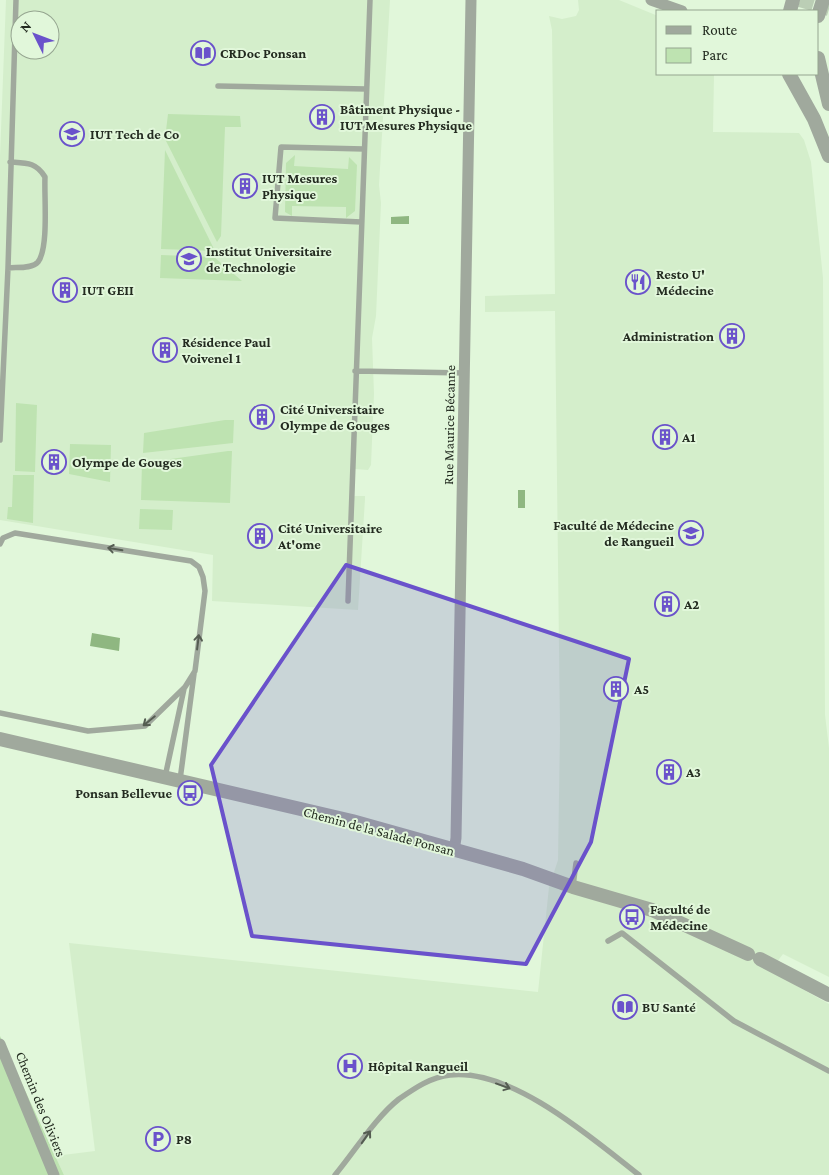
<svg xmlns="http://www.w3.org/2000/svg" width="829" height="1175" font-family="'Crimson Pro',serif">
<rect width="100%" height="100%" fill="#e1f7da"/>
<path fill="#d4eecb" fill-rule="evenodd" d="M 6,0 L 390,0 L 379,185 L 381,203 L 376,316 L 372,338 L 374,394 L 371,465 L 368,470 L 355,469 L 354,496 L 365,496 L 365,499 L 358,610 L 212,601 L 213,555 L 0,520 L 0,156 ZM 20,20 L 50,20 L 50,50 L 20,50 Z
M 578,0 L 619,0 L 658,16 L 658,74 L 714,74 L 713,132 L 799,133 L 804,140 L 811,162 L 823,278 L 825,715 L 829,748 L 829,977 L 783,954 L 770,971 L 829,1004 L 829,1175 L 64,1175 L 53,1151 L 63,1155 L 95,1151 L 69,943 L 538,992 L 549,887 L 558,860 L 560,731 L 555,311 L 485,312 L 485,296 L 555,294 L 552,30 L 549,16 L 562,19 L 576,16 L 579,10 Z"/>
<path fill="#bee3b1" d="M 168,114 L 240,116 L 241,127 L 225,127 L 221,236 L 217,242 L 165,139 Z
M 165,150 L 215,251 L 161,249 Z
M 295,155 L 294,166 L 348,169 L 349,157 L 357,165 L 355,211 L 346,218 L 346,207 L 292,206 L 292,216 L 285,212 L 286,163 Z
M 161,255 L 214,257 L 242,281 L 160,278 Z
M 16,403 L 37,405 L 35,472 L 15,471 Z
M 225,420 L 234,420 L 233,443 L 143,453 L 144,433 Z
M 70,444 L 111,445 L 110,482 L 69,474 Z
M 228,451 L 232,451 L 230,503 L 141,500 L 142,463 Z
M 13,475 L 34,475 L 33,523 L 7,519 L 8,507 L 12,507 Z
M 140,509 L 173,510 L 172,530 L 139,529 Z
M 0,1036 L 64,1175 L 0,1175 Z"/>
<path fill="#8fb781" d="M 409,216 L 409,224 L 391,224 L 391,217 Z
M 518,490 L 525,490 L 525,508 L 518,508 Z
M 92,633 L 120,638 L 119,651 L 90,646 Z"/>
<g fill="none" stroke-linecap="round" stroke-linejoin="round">
<path stroke="#bbceb5" stroke-width="14" stroke-dasharray="14 7" stroke-linecap="butt" d="M 800,0 L 829,9"/>
<path stroke="#a0a99d" stroke-width="5.5" d="M 218,86 L 366,89
M 361,222 L 275,218 L 281,147 L 364,149
M 8,268 C 17,267 32,269 38,262 C 49,248 44,196 45,177 C 36,162 26,163 10,162
M 355,371 L 465,373
M 0,440 L 8,268 L 16,0
M 0,544 L 3,538 L 15,533 L 191,561 L 199,567 L 203,577 L 205,591 L 195,671 L 185,687 L 145,726 L 88,731 L 0,713
M 348,601 L 370,0
M 165,777 L 184,689
M 180,780 L 194,674
M 573,886 L 576,863
M 608,941 L 622,933 L 734,1021 L 829,1071
M 335,1175 C 355,1151 375,1118 399,1099 C 415,1088 431,1077 450,1075 C 512,1068 593,1139 639,1175"/>
<path stroke="#a0a99d" stroke-width="11" d="M 651,0 L 682,11
M 454,851 L 456,838 L 471,0
M 0,1044 L 54,1175"/>
<path stroke="#a0a99d" stroke-width="14" d="M 790,11 L 793,0
M 818,16 L 823,0
M 818,58 L 829,104
M 789,74 L 814,119 L 829,156
M 0,739 L 352,821 L 523,869 L 573,887 L 652,910 L 748,954
M 760,959 L 829,995"/>
</g>
<defs><path id="oneway-shaft" d="M-6 0H5M1.5-3L5.5 0L1.5 3" fill="none" stroke-width="1.6" stroke-linecap="round" stroke-linejoin="round" transform="scale(1.25)"/></defs>
<g stroke="#555d52">
<use href="#oneway-shaft" transform="translate(115 549) rotate(-171)"/>
<use href="#oneway-shaft" transform="translate(198 642) rotate(-83)"/>
<use href="#oneway-shaft" transform="translate(149 721) rotate(141)"/>
<use href="#oneway-shaft" transform="translate(503 1086) rotate(20)"/>
<use href="#oneway-shaft" transform="translate(366 1137) rotate(-55)"/>
</g>
<path fill="#6a52cb" fill-opacity="0.2" stroke="#6a52cb" stroke-width="4" stroke-linejoin="round" d="M 346,565 L 629,659 L 591,842 L 526,964 L 252,936 L 211,765 Z"/>
<defs>
<symbol id="library-ring" viewBox="-11 -11 22 22"><circle r="9.5" fill="#e1f7da" stroke="#6a52cb" stroke-width="1.5"/><path d="M-6-4Q-3-5.5-.7-3.5V5Q-3 3-6 4ZM6-4Q3-5.5 .7-3.5V5Q3 3 6 4Z" fill="#6a52cb"/></symbol>
<symbol id="building-ring" viewBox="-11 -11 22 22"><circle r="9.5" fill="#e1f7da" stroke="#6a52cb" stroke-width="1.5"/><path d="M-4-6H4V6H1V3H-1V6H-4ZM-2.5-4.3h1.7v1.8h-1.7ZM.8-4.3h1.7v1.8H.8ZM-2.5-1h1.7V.8h-1.7ZM.8-1h1.7V.8H.8Z" fill="#6a52cb"/></symbol>
<symbol id="university-ring" viewBox="-11 -11 22 22"><circle r="9.5" fill="#e1f7da" stroke="#6a52cb" stroke-width="1.5"/><path d="M0-5L7-2L0 1L-7-2ZM-4 1L0 2.5L4 1V4Q0 6-4 4Z" fill="#6a52cb"/></symbol>
<symbol id="restaurant-ring" viewBox="-11 -11 22 22"><circle r="9.5" fill="#e1f7da" stroke="#6a52cb" stroke-width="1.5"/><path d="M-5-6h1v4h1v-4h1v4h1v-4h1v5L-1.5 .5V6h-2V.5L-5-1ZM5-6V6H3V1.5H1.5Q1.5-4 5-6Z" fill="#6a52cb"/></symbol>
<symbol id="bus-ring" viewBox="-11 -11 22 22"><circle r="9.5" fill="#e1f7da" stroke="#6a52cb" stroke-width="1.5"/><path d="M-5-6H5V4H4V6H2V4H-2V6H-4V4H-5ZM-3.5-4V0h7V-4ZM-3.5 1.2v1.5H-2V1.2ZM2 1.2v1.5H3.5V1.2Z" fill="#6a52cb"/></symbol>
<symbol id="hospital-ring" viewBox="-11 -11 22 22"><circle r="9.5" fill="#e1f7da" stroke="#6a52cb" stroke-width="1.5"/><path d="M-5-5h3v3.5h4V-5h3V5h-3V1.5h-4V5h-3Z" fill="#6a52cb"/></symbol>
<symbol id="parking-ring" viewBox="-11 -11 22 22"><circle r="9.5" fill="#e1f7da" stroke="#6a52cb" stroke-width="1.5"/><path d="M-3.5-5.5H1a3.5 3.5 0 0 1 0 7H-1V5.5H-3.5ZM-1-3.4V-.6H.8a1.4 1.4 0 0 0 0-2.8Z" fill="#6a52cb"/></symbol>
</defs>
<g fill-rule="evenodd">
<use href="#library-ring" x="189" y="39" width="28" height="28"/>
<use href="#building-ring" x="308" y="103" width="28" height="28"/>
<use href="#university-ring" x="58" y="120" width="28" height="28"/>
<use href="#building-ring" x="231" y="172" width="28" height="28"/>
<use href="#university-ring" x="175" y="245" width="28" height="28"/>
<use href="#restaurant-ring" x="624" y="268" width="28" height="28"/>
<use href="#building-ring" x="51" y="276" width="28" height="28"/>
<use href="#building-ring" x="718" y="322" width="28" height="28"/>
<use href="#building-ring" x="151" y="336" width="28" height="28"/>
<use href="#building-ring" x="248" y="403" width="28" height="28"/>
<use href="#building-ring" x="651" y="423" width="28" height="28"/>
<use href="#building-ring" x="40" y="448" width="28" height="28"/>
<use href="#university-ring" x="677" y="519" width="28" height="28"/>
<use href="#building-ring" x="246" y="522" width="28" height="28"/>
<use href="#building-ring" x="653" y="590" width="28" height="28"/>
<use href="#building-ring" x="602" y="675" width="28" height="28"/>
<use href="#building-ring" x="655" y="758" width="28" height="28"/>
<use href="#bus-ring" x="176" y="779" width="28" height="28"/>
<use href="#bus-ring" x="618" y="903" width="28" height="28"/>
<use href="#library-ring" x="611" y="993" width="28" height="28"/>
<use href="#hospital-ring" x="336" y="1052" width="28" height="28"/>
<use href="#parking-ring" x="144" y="1125" width="28" height="28"/>
</g>
<g text-anchor="middle" dominant-baseline="central" stroke-width="4" stroke-linejoin="round" paint-order="stroke">
<g font-size="14" font-weight="bold" fill="#232b20" stroke="#e1f7da" text-anchor="start">
<text x="220" y="53">CRDoc Ponsan</text>
<text x="340" y="109">Bâtiment Physique -<tspan x="340" dy="16">IUT Mesures Physique</tspan></text>
<text x="90" y="134">IUT Tech de Co</text>
<text x="262" y="178">IUT Mesures<tspan x="262" dy="16">Physique</tspan></text>
<text x="206" y="251">Institut Universitaire<tspan x="206" dy="16">de Technologie</tspan></text>
<text x="656" y="274">Resto U'<tspan x="656" dy="16">Médecine</tspan></text>
<text x="82" y="290">IUT GEII</text>
<text x="714" y="336" text-anchor="end">Administration</text>
<text x="182" y="342">Résidence Paul<tspan x="182" dy="16">Voivenel 1</tspan></text>
<text x="280" y="409">Cité Universitaire<tspan x="280" dy="16">Olympe de Gouges</tspan></text>
<text x="682" y="437">A1</text>
<text x="72" y="462">Olympe de Gouges</text>
<text x="674" y="525" text-anchor="end">Faculté de Médecine<tspan x="674" dy="16">de Rangueil</tspan></text>
<text x="278" y="528">Cité Universitaire<tspan x="278" dy="16">At'ome</tspan></text>
<text x="684" y="604">A2</text>
<text x="634" y="689">A5</text>
<text x="686" y="772">A3</text>
<text x="172" y="793" text-anchor="end">Ponsan Bellevue</text>
<text x="650" y="909">Faculté de<tspan x="650" dy="16">Médecine</tspan></text>
<text x="642" y="1007">BU Santé</text>
<text x="368" y="1066">Hôpital Rangueil</text>
<text x="176" y="1139">P8</text>
</g>
<g font-size="14" fill="#232b20" stroke="#e1f7da">
<text transform="translate(449 425) rotate(-89)">Rue Maurice Bécanne</text>
<text transform="translate(379 831) rotate(15)">Chemin de la Salade Ponsan</text>
<text transform="translate(41 1104) rotate(68)">Chemin des Oliviers</text>
</g>
</g>
<rect x="656" y="10" width="162" height="65" fill="#e1f7da" stroke="#95a590"/>
<rect x="666" y="26" width="25" height="8" fill="#a0a99d" stroke="#95a590"/>
<text x="702" y="35" font-size="15" fill="#232b20">Route</text>
<rect x="666" y="48" width="25" height="15" fill="#bee3b1" stroke="#95a590"/>
<text x="702" y="60" font-size="15" fill="#232b20">Parc</text>
<g transform="translate(35 35) rotate(312)"><circle r="24" fill="#e1f7da" stroke="#95a590"/>
<path d="M0-4L9 19L0 12L-9 19Z" fill="#6a52cb"/>
<text y="-8" font-size="14" font-weight="bold" text-anchor="middle" fill="#232b20">N</text>
</g>
</svg>
